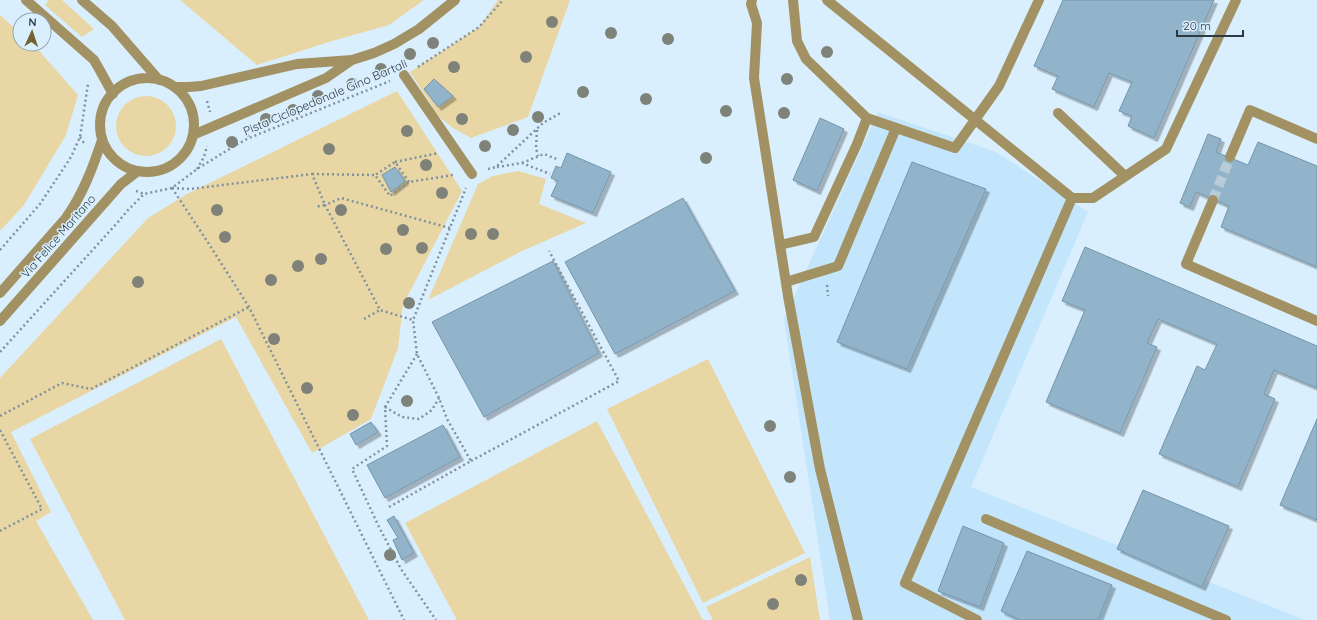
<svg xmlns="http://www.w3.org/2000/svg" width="1317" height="620" font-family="Quicksand,sans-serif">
<defs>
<filter id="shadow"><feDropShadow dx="3.5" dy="3.5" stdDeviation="0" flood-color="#0004"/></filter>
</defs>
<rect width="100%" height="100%" fill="#daeffd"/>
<path fill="#c3e6fc" d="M 878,112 L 996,152 L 1088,212 L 971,487 L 1305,620 L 830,620 L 784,319 Z"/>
<path fill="#e8d6a4" d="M 49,0 L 62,0 L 94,29 L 82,37 L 45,5 Z
M 180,0 L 424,0 L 389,25 L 332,41 L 257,65 Z
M 498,0 L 570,0 L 528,117 L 471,138 L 453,128 L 438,116 L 410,72 L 479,27 Z
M 0,15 L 20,33 L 20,44 L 33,44 L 78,95 L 66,135 L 24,205 L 0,231 Z
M 397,91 L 462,191 L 403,305 L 398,348 L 371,419 L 312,453 L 236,317 L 11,432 L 51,512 L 36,521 L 93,620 L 0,620 L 0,378 L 148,218 L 187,194 Z
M116 126a30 30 0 1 1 60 0a30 30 0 1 1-60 0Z
M 518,171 L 546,179 L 539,204 L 586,223 L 522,251 L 428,300 L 478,184 L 493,176 Z
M 221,339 L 369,620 L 125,620 L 30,439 Z
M 708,359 L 805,553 L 703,603 L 607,409 Z
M 597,421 L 703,620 L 457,620 L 405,523 Z
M 810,557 L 820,620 L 713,620 L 706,607 Z"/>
<path fill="#92b4ca" stroke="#7495aa" filter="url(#shadow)" d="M 1063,0 L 1214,0 L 1154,138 L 1128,126 L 1132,116 L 1119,111 L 1132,82 L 1109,73 L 1094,107 L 1052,89 L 1058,76 L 1034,66 Z
M 434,79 L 453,96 L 438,107 L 424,89 Z
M 820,118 L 844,129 L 817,191 L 793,180 Z
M 1208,134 L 1221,139 L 1216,152 L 1248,165 L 1258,142 L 1317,166 L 1317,267 L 1221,227 L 1229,206 L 1196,192 L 1190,207 L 1180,203 Z
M 567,153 L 611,172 L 593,213 L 551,196 L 558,181 L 551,178 L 556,166 L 561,168 Z
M 912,162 L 986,189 L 907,369 L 837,342 Z
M 395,167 L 405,181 L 391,192 L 382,175 Z
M 683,198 L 735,291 L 615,354 L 565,262 Z
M 1085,247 L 1317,346 L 1317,388 L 1274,370 L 1264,394 L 1275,399 L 1238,487 L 1159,454 L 1197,366 L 1205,370 L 1217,344 L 1158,319 L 1147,343 L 1157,347 L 1120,433 L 1046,402 L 1085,310 L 1062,301 Z
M 553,261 L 599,353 L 484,417 L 432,322 Z
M 1317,419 L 1317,520 L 1280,505 Z
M 371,422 L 378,432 L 356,445 L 350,434 Z
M 443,425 L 460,457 L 385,498 L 367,465 Z
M 1143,490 L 1229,526 L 1202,587 L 1117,549 Z
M 394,516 L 414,553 L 402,560 L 393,540 L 398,538 L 387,520 Z
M 963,526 L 1004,543 L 980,607 L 938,591 Z
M 1027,551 L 1112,585 L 1098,620 L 1020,620 L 1001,611 Z"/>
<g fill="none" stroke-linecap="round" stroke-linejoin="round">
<path stroke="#b7cbd8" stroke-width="10" stroke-dasharray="10 5" stroke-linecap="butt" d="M 1213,200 L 1230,157"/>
<path stroke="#80929d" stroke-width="2.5" stroke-dasharray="2 3" stroke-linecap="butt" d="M 418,67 L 479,27 L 503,0
M 207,101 L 210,112
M 246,130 L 249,138
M 537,130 L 536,148 L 538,156
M 80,137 L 84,143
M 395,162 L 439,153
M 522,163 L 544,154 L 559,160
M 497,167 L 522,163 L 550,174
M 197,169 L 204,157 L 207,146
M 488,169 L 496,167 L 543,123 L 562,112
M 312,174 L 375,175
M 409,182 L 395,162 L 375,175 L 390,196 L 409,182 L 453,175
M 172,188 L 207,241 L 249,307 L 404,620
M 172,188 L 190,189 L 312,174 L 325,205 L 315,207
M 136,191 L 144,194 L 172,188 L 197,169 L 236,145 L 249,138 L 390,81
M 450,228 L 341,198 L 325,205 L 380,310 L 413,320 L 466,188
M 0,250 L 40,204 L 71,157 L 80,137 L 88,84
M 827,285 L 828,296
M 364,319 L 380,310
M 0,352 L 118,222 L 128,210 L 144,194
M 417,354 L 385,407 L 387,446 L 352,469 L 379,527 L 401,569 L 436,620
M 385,407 L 402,417 L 419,419 L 432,410 L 439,398
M 0,416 L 62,383 L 91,389 L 249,307
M 0,430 L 42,509 L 0,531
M 471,461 L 619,381 L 549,251
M 389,507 L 471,461 L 447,419 L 439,398 L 417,354 L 413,320"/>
<path stroke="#a29263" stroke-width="10" d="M 26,0 L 94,60 L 98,67 L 113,94
M 82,0 L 112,26 L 159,80
M 752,0 L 751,4 L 757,23 L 754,78 L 788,296 L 820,469 L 858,620
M 827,0 L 1072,198 L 1093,198 L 1166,149 L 1236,0
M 404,75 L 472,174
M100 125a47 47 0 1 1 94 0a47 47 0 1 1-94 0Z
M 174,87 L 188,87 L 201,86 L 297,64 L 352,60 L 374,53 L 394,44 L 419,29 L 455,0
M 1058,113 L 1125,176
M 867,118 L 955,148 L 999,86 L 1039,0
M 193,135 L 326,78 L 352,60
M 1230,157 L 1250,110 L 1317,139
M 1213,200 L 1186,264 L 1317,321
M 780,245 L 814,237 L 857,144 L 867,118 L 806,59 L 797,41 L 793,0
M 786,282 L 838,266 L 896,128
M 0,293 L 66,218 C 83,194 93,167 102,140
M 0,321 L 121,184 L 138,171
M 986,519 L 1226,620
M 977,620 L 905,583 L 1072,198"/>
</g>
<g fill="#7e8278">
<circle cx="552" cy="22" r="6"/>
<circle cx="611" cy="33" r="6"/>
<circle cx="668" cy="39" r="6"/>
<circle cx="433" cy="43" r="6"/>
<circle cx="827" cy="52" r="6"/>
<circle cx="410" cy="54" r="6"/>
<circle cx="526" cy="57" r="6"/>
<circle cx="454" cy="67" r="6"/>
<circle cx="381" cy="69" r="6"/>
<circle cx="787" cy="79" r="6"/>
<circle cx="352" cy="84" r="6"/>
<circle cx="583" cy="92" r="6"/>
<circle cx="318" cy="96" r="6"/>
<circle cx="646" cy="99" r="6"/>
<circle cx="293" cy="110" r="6"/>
<circle cx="726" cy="111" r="6"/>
<circle cx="784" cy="113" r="6"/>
<circle cx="538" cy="117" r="6"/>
<circle cx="266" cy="119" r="6"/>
<circle cx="462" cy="119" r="6"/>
<circle cx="513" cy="130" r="6"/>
<circle cx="407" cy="131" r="6"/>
<circle cx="232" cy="142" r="6"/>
<circle cx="485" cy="146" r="6"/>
<circle cx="329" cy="149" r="6"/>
<circle cx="706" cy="158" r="6"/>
<circle cx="426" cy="165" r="6"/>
<circle cx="442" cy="193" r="6"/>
<circle cx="217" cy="210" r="6"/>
<circle cx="341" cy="210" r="6"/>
<circle cx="403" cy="230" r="6"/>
<circle cx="471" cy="234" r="6"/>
<circle cx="493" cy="234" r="6"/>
<circle cx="225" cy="237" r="6"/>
<circle cx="422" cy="248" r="6"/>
<circle cx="386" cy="249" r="6"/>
<circle cx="321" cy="259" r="6"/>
<circle cx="298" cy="266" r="6"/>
<circle cx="271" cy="280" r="6"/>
<circle cx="138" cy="282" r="6"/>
<circle cx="409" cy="303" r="6"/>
<circle cx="274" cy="339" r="6"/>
<circle cx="307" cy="388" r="6"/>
<circle cx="407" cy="401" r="6"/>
<circle cx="353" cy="415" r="6"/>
<circle cx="770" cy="426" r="6"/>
<circle cx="790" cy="477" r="6"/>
<circle cx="390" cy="555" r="6"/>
<circle cx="801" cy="580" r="6"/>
<circle cx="773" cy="604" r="6"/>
</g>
<g text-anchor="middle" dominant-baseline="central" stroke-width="3" stroke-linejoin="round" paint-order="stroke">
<g font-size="12" fill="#2c3a43" stroke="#daeffd">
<text transform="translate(325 97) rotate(-23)">Pista Ciclopedonale Gino Bartali</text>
<text transform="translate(58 236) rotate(-49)">Via Felice Maritano</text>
</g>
</g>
<g transform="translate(32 32) rotate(3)"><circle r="19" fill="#daeffd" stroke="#94a7b3"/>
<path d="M0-3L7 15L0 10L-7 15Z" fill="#746331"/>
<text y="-6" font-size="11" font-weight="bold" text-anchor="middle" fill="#2c3a43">N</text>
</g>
<path d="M1177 30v6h66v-6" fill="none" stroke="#2c3a43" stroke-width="2"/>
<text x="1183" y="30" font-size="12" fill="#2c3a43" stroke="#daeffd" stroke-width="3" paint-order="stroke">20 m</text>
</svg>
